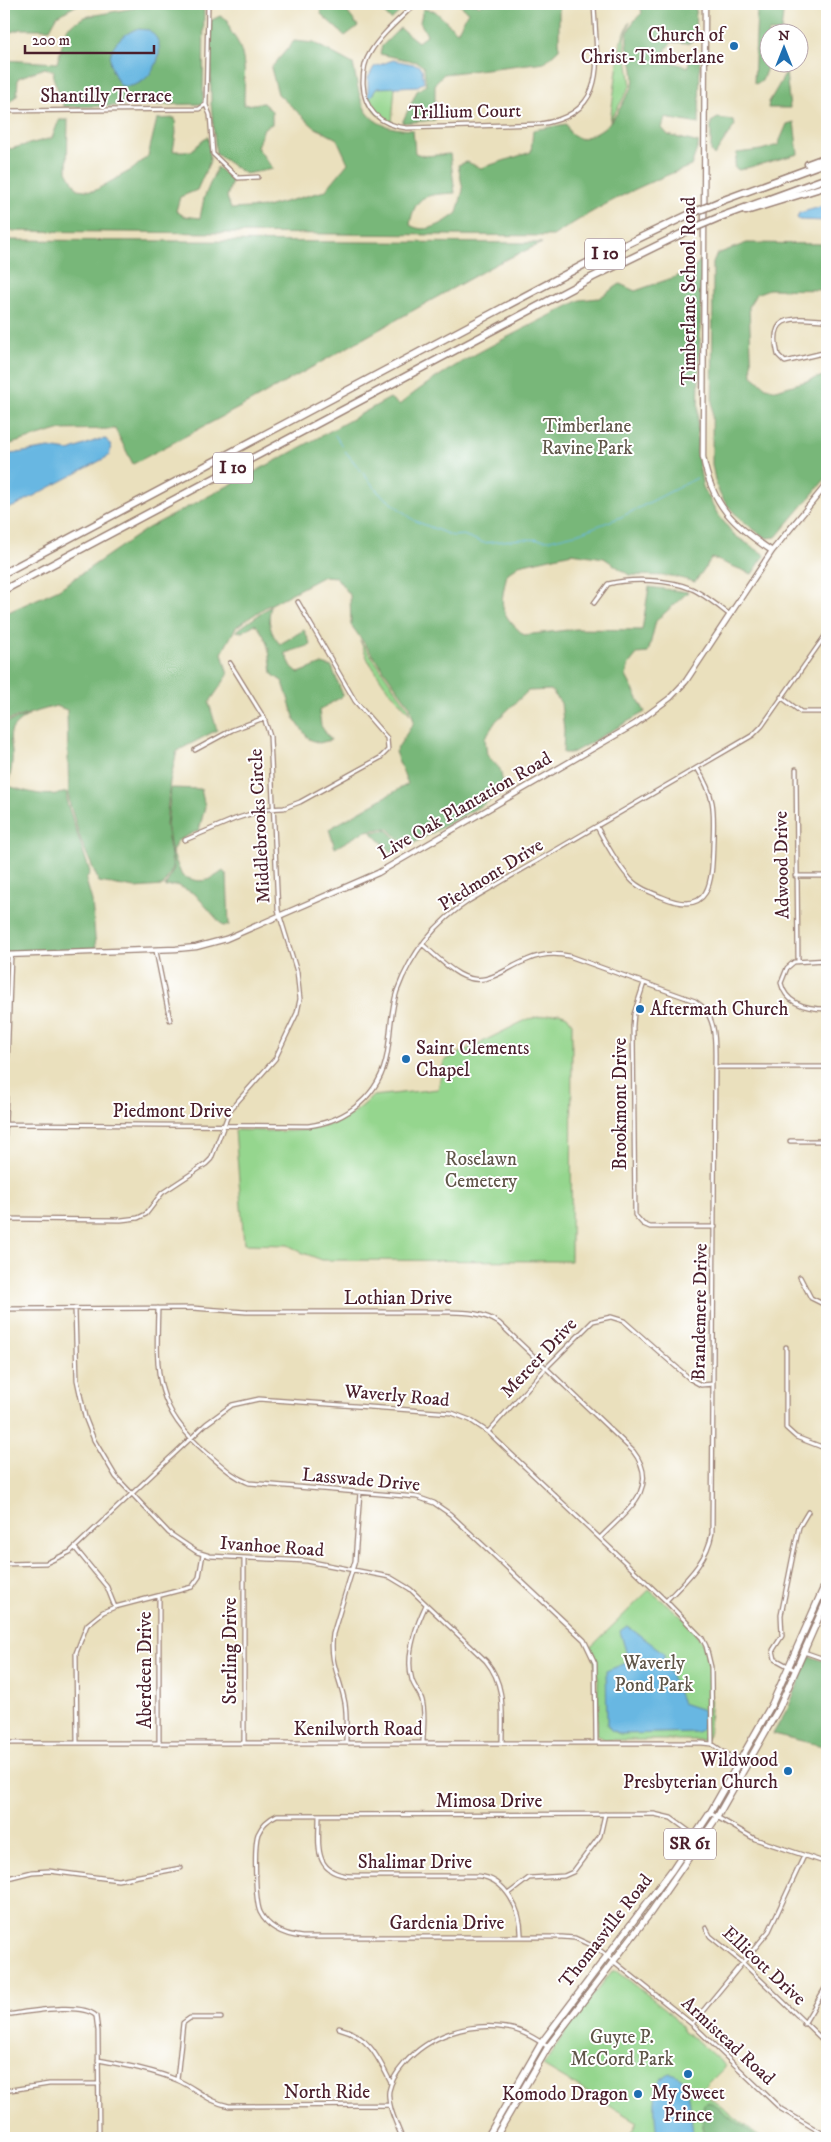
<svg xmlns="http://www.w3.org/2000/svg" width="831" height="2142" font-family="'IM FELL DW Pica',serif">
<rect width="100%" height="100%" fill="#fff"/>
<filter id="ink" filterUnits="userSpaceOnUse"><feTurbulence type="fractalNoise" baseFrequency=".02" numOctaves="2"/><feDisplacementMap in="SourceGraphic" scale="10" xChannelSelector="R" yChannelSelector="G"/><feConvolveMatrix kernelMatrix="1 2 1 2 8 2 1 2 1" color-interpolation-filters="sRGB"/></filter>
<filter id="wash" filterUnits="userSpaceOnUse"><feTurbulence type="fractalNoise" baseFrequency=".0096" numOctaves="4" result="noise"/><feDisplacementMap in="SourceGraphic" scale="20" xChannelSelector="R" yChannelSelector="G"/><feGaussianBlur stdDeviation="1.12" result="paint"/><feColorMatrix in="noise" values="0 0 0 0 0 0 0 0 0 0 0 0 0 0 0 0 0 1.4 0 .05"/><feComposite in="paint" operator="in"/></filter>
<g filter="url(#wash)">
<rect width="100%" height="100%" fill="#eae0bd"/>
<path fill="#95d68e" stroke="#707a5c" d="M 630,22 L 624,39 L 631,85 L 610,121 L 621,41 Z
M 395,86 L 392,123 L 377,114 L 368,100 L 377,88 Z
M 360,640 L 408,707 L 410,714 L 384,684 L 368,660 Z
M 559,1013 L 567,1016 L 572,1023 L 571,1261 L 322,1260 L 301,1252 L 288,1245 L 244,1244 L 235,1130 C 289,1131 332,1139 373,1096 L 438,1089 L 444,1061 L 528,1019 Z
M 649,1590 C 668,1606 695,1623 704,1648 C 715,1674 709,1708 709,1735 L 706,1740 L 606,1740 L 597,1735 L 598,1678 L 591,1647 Z
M 612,1971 L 617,1971 L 667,2010 L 681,2026 L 683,2032 L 695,2039 L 726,2066 L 703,2089 L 707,2096 L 762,2138 L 628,2138 L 637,2122 L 543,2066 L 569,2026 Z"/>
<path fill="#78b779" stroke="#616b52" d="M 4,4 L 79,4 L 57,16 L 50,29 L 21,29 L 4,34 Z
M 138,4 L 204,4 L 203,104 L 64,107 L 53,77 L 54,71 L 45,68 L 18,78 L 17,95 L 11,101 L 4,101 L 4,60 L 57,63 L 67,28 L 84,17 L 135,8 Z
M 319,4 L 341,4 L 358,26 L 345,36 L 321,14 Z
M 376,4 L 408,4 L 391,20 Z
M 459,4 L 477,4 L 479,6 L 481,4 L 559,4 L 559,49 L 545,62 L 444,74 L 435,83 L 435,120 L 402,123 L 417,91 L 426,85 L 424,67 L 417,62 L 380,54 L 382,46 L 400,28 L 418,42 L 427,35 L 420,22 L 423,9 L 435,11 L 457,32 L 468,12 Z
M 640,4 L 696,4 L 695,39 L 689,43 L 671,42 L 666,49 L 664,60 L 688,67 L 690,57 L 700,55 L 699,124 L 665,118 L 662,128 L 668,135 L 699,143 L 691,166 C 641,184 597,207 553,236 L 4,231 L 4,145 L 10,149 L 52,138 L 59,120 L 68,120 L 67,171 L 77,189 L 94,191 L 133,169 L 148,156 L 157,119 L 175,118 L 176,133 L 173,151 L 191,151 L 208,136 L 210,161 L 197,190 L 180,197 L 176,211 L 184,216 L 200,218 L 204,198 L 217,167 L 232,180 L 227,197 L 231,209 L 266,207 L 325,191 L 348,163 L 337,139 L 314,127 L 278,94 L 271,68 L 294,41 L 314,43 L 353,64 C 362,107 362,128 413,130 L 415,153 L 424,156 L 450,154 L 455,193 C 428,195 415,193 410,225 C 426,235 444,223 457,213 L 463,190 L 458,165 L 467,162 L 481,168 L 531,152 L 533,130 L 566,124 L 570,133 L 581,139 C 606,130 613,122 625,99 C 627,95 632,89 633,85 C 638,55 611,40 642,13 Z
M 755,4 L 784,4 L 781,32 L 768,32 L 769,62 L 762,81 L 755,84 L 754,83 L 757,10 Z
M 220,16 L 228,20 C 230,36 234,33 239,45 C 247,63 244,86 244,105 L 263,103 L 272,111 L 272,124 L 264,128 L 257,147 L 273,169 L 245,174 L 216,154 L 211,104 L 210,21 Z
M 786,73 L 790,108 L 768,108 L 769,102 Z
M 718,118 L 733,120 L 735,125 L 714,156 L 711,152 L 711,122 Z
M 794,122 L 798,154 L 739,170 L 734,167 L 737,153 L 761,150 L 778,145 L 787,124 Z
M 4,240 L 542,243 L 496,264 L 250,402 L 133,464 L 115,429 L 58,430 L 4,446 Z
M 747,243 L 827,244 L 827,290 L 769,289 L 756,294 L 749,306 L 752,376 L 766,387 L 776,390 L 827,375 L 827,477 L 776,537 L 767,538 C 751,529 733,514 722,498 C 716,488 714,475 712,464 L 713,262 L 717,254 Z
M 700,260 L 702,262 L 697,454 L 703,487 L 717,513 L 734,535 L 765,555 L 752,574 L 712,558 L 695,582 L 672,576 L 629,575 L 604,558 L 572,553 L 519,565 L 507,574 C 500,606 498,612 524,635 L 576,629 L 642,630 L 649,587 L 688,592 L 656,621 L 648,653 L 637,654 L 629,664 L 626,676 L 645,712 L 572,753 L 563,753 L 564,730 L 561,703 L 551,690 L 528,691 L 496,721 L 485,738 L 487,755 L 500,769 L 505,792 L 407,847 L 388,828 L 365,831 L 335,848 L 329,829 L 408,784 L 395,752 L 414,722 L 410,706 L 351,625 L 350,595 L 336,577 L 324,576 L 264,608 L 236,627 L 222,653 L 228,675 L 209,703 L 217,730 L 177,751 L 170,781 L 166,825 L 173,868 L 163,886 L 135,888 L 99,882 L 81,841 L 69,802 L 67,710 L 56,706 L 4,721 L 4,614 L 59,589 L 148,528 L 281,458 L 390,398 L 399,405 C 452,361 520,332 580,300 L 599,298 L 620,284 L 635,291 L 692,271 Z
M 271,606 C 267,620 270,634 280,644 L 304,630 L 311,645 L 285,653 L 292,667 L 299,673 L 322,664 L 332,667 L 343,696 L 319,710 L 321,726 L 331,740 L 319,743 L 309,739 L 295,720 L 283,682 L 272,674 C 270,655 269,638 255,624 L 242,632 L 236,631 Z
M 29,715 C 0,732 14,738 12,762 C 12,770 9,778 8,786 C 28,792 46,798 67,792 L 67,803 L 90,872 L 86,880 L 92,901 L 96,949 L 4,953 L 4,723 Z
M 171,788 L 201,789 L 205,807 L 199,830 L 177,841 L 172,852 L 182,876 C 200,883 207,883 223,871 L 227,875 L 229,925 L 223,926 L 195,894 L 177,885 L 165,887 L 174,868 L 167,825 Z
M 388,830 L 404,847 L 393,853 L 371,832 Z
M 809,1656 L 827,1662 L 827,1747 L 773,1734 L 790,1704 Z
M 709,2102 L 759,2138 L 707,2138 C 702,2130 701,2113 704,2104 Z"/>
<path fill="#68b7e2" stroke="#596b86" d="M 136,29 L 149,30 C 151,32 155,36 157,39 C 167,60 143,93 120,85 C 103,59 108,42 136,29 Z
M 393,60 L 418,65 L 422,69 L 424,82 L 418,86 L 377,88 L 368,100 L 368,78 L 374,67 Z
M 827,205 L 827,221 L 799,220 L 797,218 L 799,213 Z
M 106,439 L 111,446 L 109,456 L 13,507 L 4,508 L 4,455 L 49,448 L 69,451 L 97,440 Z
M 627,1626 L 664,1653 L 664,1659 L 682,1703 L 703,1710 L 702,1728 L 698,1732 L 620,1734 L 611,1730 L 607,1724 L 606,1671 L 626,1663 L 627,1655 L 620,1631 Z
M 670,2073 C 696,2076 687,2119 695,2138 L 658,2138 C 654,2122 650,2078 670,2073 Z"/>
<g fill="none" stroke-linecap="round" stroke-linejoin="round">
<path stroke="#68b7e2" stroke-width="1" d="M 335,435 L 342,446
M 345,451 L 379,493 L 415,521 L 453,536 L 463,535 L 484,543 L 521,539 L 550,540 L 579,533 L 621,517 L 697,478"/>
</g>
</g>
<g filter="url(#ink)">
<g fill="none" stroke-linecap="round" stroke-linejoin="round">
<defs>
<path id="minor" d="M 208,4 L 206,105 L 210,115 L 213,154 L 238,178 L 258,177
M 415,4 C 400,19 381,34 370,53 C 364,62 363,72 363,83 C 364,110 380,125 407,128 L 540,124 C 611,114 596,58 594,4
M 4,111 L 199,109 L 205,105
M 827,320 C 796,319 767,311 778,355 L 785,362 L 827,352
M 594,603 L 608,584 C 631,578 669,579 692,589 C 705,595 718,606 730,615
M 781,697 L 801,712 L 827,712
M 195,750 L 232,730 L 264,718
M 796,769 L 798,960
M 597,827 C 606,843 615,861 627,875 C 635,887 650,892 662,897 C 711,918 712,882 713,844 C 714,811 716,798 697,768
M 185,840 L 235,819 L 266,809 L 284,808 L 300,802 L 380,758 L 388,750 L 387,738 L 355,701 L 298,602
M 795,876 L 827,876
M 422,944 C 434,954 445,966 459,974 C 486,989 503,969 527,960 C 541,954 555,953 569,956 L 695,1001 C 718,1015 715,1043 715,1067 L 712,1533 C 707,1562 686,1580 666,1601
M 156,951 L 170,1020
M 827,960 L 794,962 L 787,968 L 781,983 C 786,1005 808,1009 827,1009
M 644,983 L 634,1014 L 633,1026 L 635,1215 L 643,1224 L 650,1227 L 715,1227
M 715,1067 L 827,1067
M 4,1124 L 308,1126 C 347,1121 380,1095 387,1055 C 391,1033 390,1012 397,991 C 411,953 436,922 470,900 L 753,735 L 762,726 L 827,633
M 790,1141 L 827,1141
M 4,1154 L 11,955
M 4,1219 L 121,1220 L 138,1218 L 146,1214 L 162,1193 L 206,1164 L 211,1159 L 230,1110 L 275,1059 L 297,1013 L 300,999 L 297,972 L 278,910 L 270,736 L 264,718 L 230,663
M 800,1277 L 811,1298 L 827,1306
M 75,1308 L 77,1380 L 85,1417 L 94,1440 L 116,1477 L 169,1533 L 197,1552 L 210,1556 L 307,1561 L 390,1577 L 410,1589 L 486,1661 C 506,1685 502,1713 502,1743
M 158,1308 C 156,1374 154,1408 208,1454 C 221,1465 233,1477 249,1483 L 417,1497 L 434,1503 L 450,1514 L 584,1640 L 595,1663 L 596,1743
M 4,1309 L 192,1308 L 246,1312 L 450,1312 C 467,1312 484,1313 499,1323 L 633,1451 C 662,1488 625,1512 600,1538
M 786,1347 L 786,1428 L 796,1437 L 827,1449
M 488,1432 L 545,1369 L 593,1321 L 611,1317 L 624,1321 L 690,1379 L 701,1385 L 713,1384
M 75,1548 L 107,1587 L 115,1607
M 244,1559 L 244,1743
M 4,1564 L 46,1563 L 70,1552 L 206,1424 L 232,1405 L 259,1399 L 452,1413 L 470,1420 L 488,1432 L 666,1601 L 702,1638 L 706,1646 L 711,1667 L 712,1744
M 804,1652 L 827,1660
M 795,1670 L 775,1659 L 773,1650 L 782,1636 L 781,1615 L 793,1555 L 799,1527 L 808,1512
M 4,1741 L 11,1743 L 702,1743 L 712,1744 L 746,1767
M 346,1742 C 346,1729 347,1716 345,1703 C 340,1677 329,1662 333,1634 L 355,1561 L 360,1492
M 77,1743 L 76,1653 L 87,1625 L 103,1612 L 115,1607 L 192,1587 L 199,1577 L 203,1554
M 159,1743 L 159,1597
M 423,1743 C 423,1729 426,1714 422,1700 C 420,1693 414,1687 412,1680 C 405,1656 416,1626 426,1605
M 710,1813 L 755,1839 L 827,1863
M 319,1815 C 319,1845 312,1874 352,1876 L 478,1876 C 506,1878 522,1911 521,1937
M 701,1840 L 671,1818 L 654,1814 L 277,1815 C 268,1819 262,1825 258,1834 C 254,1845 255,1900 260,1912 C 268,1928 285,1935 302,1937 L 562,1937 L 575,1938 L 597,1948 L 692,2024 L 781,2109 L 827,2136
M 4,1879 L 32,1872 L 49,1871 L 118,1880 L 181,1868
M 508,1894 L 529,1878 L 564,1876 L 573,1872 L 600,1836 L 605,1814
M 706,1928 L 710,1936 L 743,1963 L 827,2044
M 4,2015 C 24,2013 81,2001 96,2016 L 98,2031 L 99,2138
M 692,2024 L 769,1931 L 804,1856
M 804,2024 L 827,1985
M 339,2028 C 369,2036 378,2057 391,2083
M 98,2060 C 124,2065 153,2070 177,2080 C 196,2088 208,2102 229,2106 L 390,2105
M 177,2080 L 183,2023 L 190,2018 L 221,2018
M 4,2091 L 49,2084 L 99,2084
M 402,2138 C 397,2124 387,2106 389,2091 C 391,2081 397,2072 404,2064 C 429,2035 469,2022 507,2028 C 522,2030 535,2038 548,2047"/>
<path id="tertiary" d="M 705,4 L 703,457 C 712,505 733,525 772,551
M 4,955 L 176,949 L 196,947 L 226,939 L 378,873 L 635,724 L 670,698 L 686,681 L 772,551 L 827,484"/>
<path id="primary" d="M 487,2138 L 542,2042 L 672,1870 L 710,1813 L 772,1704 L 827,1580
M 495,2138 L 548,2047 L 651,1912 L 717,1817 L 779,1708 L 827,1599"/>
<path id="motorway" d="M 808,164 L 827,157
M 721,201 L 827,162
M 746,211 L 827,186
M 720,217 L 827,178
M 4,573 L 587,263 L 688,215
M 4,590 L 593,277 L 687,231"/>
</defs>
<use href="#minor" stroke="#9a8074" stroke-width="5.5"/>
<use href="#tertiary" stroke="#9a8074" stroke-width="7"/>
<use href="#primary" stroke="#9a8074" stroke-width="8"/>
<use href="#motorway" stroke="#9a8074" stroke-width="9"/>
<use href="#minor" stroke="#fff" stroke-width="3"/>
<use href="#tertiary" stroke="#fff" stroke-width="4.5"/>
<use href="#primary" stroke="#fff" stroke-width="5.5"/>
<use href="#motorway" stroke="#fff" stroke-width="6"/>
<defs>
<path id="motorway-bridge" d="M 688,215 L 721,201
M 687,231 L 720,217"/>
</defs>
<use href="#motorway-bridge" stroke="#9a8074" stroke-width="9" stroke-linecap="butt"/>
<use href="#motorway-bridge" stroke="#fff" stroke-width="6"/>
</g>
</g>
<g fill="#1f6fb2" stroke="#fff" stroke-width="2">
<circle cx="734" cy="46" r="5"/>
<circle cx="640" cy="1009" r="5"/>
<circle cx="406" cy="1059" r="5"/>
<circle cx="788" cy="1771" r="5"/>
<circle cx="688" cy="2074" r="5"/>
<circle cx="638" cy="2094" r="5"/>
</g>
<g text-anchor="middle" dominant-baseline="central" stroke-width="4" stroke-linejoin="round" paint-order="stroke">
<g fill="#fff" stroke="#80626b" stroke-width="1">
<rect x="585" y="238.5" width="40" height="31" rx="4"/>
<rect x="213" y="452.5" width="40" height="31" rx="4"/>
<rect x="664" y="1828.5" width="52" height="31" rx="4"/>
</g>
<g font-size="18" font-weight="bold" fill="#4a1f2b">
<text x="605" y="254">I 10</text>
<text x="233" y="468">I 10</text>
<text x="690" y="1844">SR 61</text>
</g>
<g font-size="19" fill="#4a1f2b" stroke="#fff" text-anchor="end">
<text x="724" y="35">Church of<tspan x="724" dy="22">Christ-Timberlane</tspan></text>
<text x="650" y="1009" text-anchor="start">Aftermath Church</text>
<text x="416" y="1048" text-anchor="start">Saint Clements<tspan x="416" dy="22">Chapel</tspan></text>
<text x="778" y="1760">Wildwood<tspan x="778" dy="22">Presbyterian Church</tspan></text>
<text x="688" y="2093" text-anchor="middle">My Sweet<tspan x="688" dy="22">Prince</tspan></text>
<text x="628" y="2094">Komodo Dragon</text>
</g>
<g font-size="19" fill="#4a1f2b" stroke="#fff">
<text x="106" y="96">Shantilly Terrace</text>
<text transform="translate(465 112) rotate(-1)">Trillium Court</text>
<text transform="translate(689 291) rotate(-90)">Timberlane School Road</text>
<text transform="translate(465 806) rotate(-30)">Live Oak Plantation Road</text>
<text transform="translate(260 826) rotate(-93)">Middlebrooks Circle</text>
<text transform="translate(782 865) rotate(-91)">Adwood Drive</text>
<text transform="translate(491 875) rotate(-32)">Piedmont Drive</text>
<text transform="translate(620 1104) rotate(-90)">Brookmont Drive</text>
<text x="172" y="1111">Piedmont Drive</text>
<text x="398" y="1298">Lothian Drive</text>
<text transform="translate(700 1312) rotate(-89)">Brandemere Drive</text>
<text transform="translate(539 1358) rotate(-47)">Mercer Drive</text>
<text transform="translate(397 1396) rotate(5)">Waverly Road</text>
<text transform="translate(361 1480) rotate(5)">Lasswade Drive</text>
<text transform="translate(272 1547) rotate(4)">Ivanhoe Road</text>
<text transform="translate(230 1651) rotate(-90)">Sterling Drive</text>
<text transform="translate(145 1670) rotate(-90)">Aberdeen Drive</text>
<text x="358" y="1729">Kenilworth Road</text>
<text x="489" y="1801">Mimosa Drive</text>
<text x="415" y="1862">Shalimar Drive</text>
<text x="447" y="1923">Gardenia Drive</text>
<text transform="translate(606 1931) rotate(-52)">Thomasville Road</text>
<text transform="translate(764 1966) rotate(43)">Ellicott Drive</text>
<text transform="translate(728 2041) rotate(43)">Armistead Road</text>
<text x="327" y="2092">North Ride</text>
</g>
<g font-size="19" fill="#605649" stroke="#fff">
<text x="587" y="426">Timberlane<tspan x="587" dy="22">Ravine Park</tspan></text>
<text x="481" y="1159">Roselawn<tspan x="481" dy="22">Cemetery</tspan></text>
<text x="654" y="1663">Waverly<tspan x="654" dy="22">Pond Park</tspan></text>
<text x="622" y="2037">Guyte P.<tspan x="622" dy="22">McCord Park</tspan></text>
</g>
</g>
<rect width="831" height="2142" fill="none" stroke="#fff" stroke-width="20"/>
<g transform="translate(784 48)"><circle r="24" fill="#ffffff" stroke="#b7a5aa"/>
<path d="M0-4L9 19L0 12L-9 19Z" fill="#1f6fb2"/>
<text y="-8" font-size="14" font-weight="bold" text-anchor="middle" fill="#4a1f2b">N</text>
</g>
<path d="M25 45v8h129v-8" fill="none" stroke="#4a1f2b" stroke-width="2.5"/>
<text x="32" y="45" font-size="15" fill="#4a1f2b" stroke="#ffffff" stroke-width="4" paint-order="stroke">200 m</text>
</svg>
